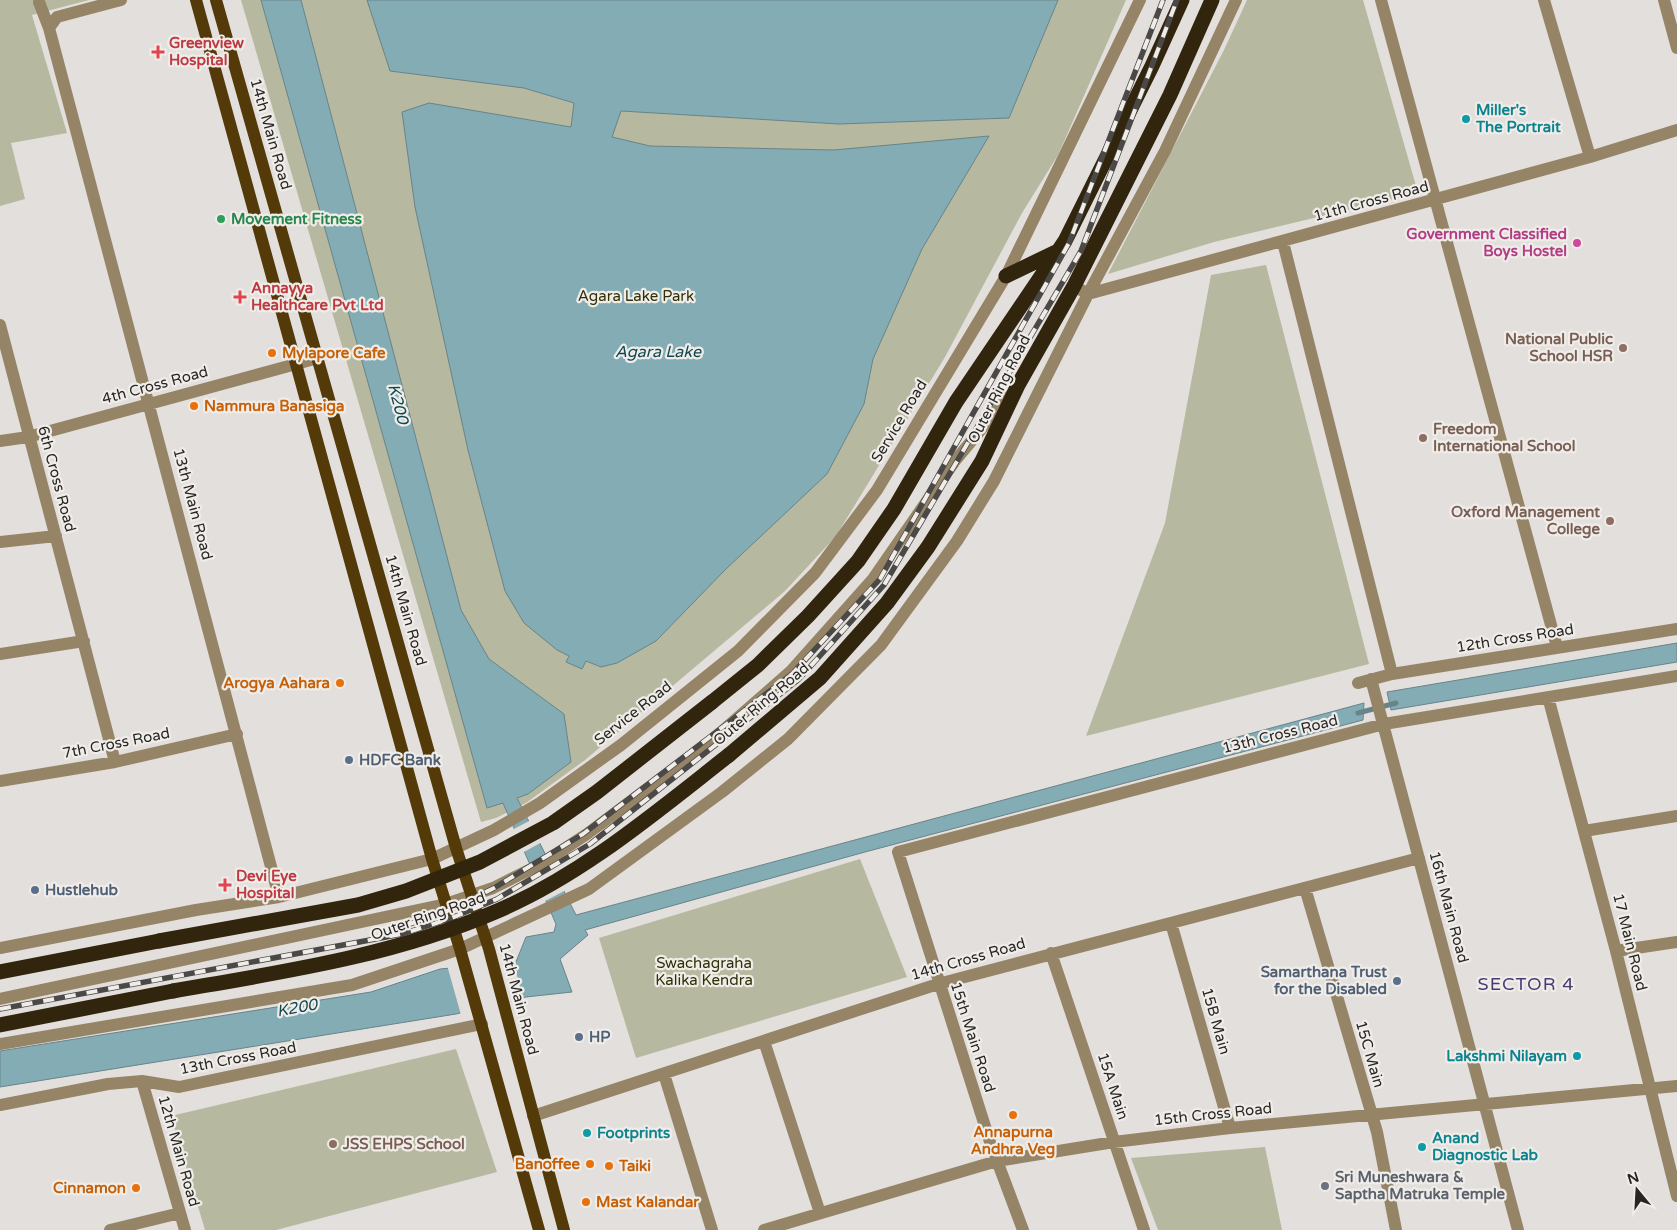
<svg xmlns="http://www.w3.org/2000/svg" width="1677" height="1230" font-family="'Varela Round',sans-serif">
<rect width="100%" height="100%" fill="#e3dfdc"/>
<path fill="#b6b89f" d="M 0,0 L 89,0 L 32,15 L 67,133 L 11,143 L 25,199 L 0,206 Z
M 241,0 L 1126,0 L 1058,155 L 1022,213 L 945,357 L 836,536 L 785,591 L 585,760 L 526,803 L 496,818 L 481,822 Z
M 1247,0 L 1363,0 L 1418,193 L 1214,242 L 1108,274 L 1224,50 Z
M 1266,265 L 1369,664 L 1086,736 L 1165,523 L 1211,275 Z
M 860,859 L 907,977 L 636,1058 L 599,938 Z
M 456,1049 L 497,1172 L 276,1230 L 205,1230 L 171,1116 Z
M 1265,1147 L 1282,1230 L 1158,1230 L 1131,1158 Z"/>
<path fill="#84acb4" stroke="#688489" d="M 261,0 L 301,0 L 461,610 L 489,659 L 564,714 L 571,762 L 528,794 L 517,798 L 576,915 L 1364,703 L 1363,720 L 865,852 L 585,930 L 588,935 L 560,959 L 572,992 L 526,997 L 456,1014 L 0,1087 L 0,1051 L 371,992 L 440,969 L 516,962 L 526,937 L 554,932 L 556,924 L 503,803 L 487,808 Z
M 367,0 L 1058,0 L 1009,118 L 839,124 L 621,111 L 612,137 L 650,146 L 834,150 L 989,136 L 922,249 L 873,359 L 864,404 L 827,474 L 726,569 L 656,641 L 617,663 L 601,667 L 586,661 L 582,669 L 566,662 L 569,656 L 557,650 L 524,623 L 505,591 L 468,450 L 415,207 L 402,112 L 429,103 L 571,127 L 574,103 L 524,88 L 390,71 Z
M 1677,643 L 1677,662 L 1391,710 L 1387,692 Z"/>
<path fill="#e3dfdc" d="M 531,820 L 542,842 L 522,853 L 512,830 Z
M 554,867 L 566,890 L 543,902 L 533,878 Z
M 513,960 L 523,998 L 461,1015 L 447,965 Z"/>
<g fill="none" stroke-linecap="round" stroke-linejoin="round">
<path stroke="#688489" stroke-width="5" d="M 1358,713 L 1396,703"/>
<path stroke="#968467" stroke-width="12" d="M 121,0 L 57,17 L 49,28 L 279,897
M 1381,0 L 1557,647
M 1544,0 L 1590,157
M 1664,0 L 1677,48
M 39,2 L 49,28
M 1283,242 L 1392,674
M 1074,286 L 1088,294 L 1590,157 L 1677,130
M 0,325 L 115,762
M 0,441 L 28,437 L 318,358
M 0,542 L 56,536
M 0,654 L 84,641
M 1371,679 L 1518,1230
M 1358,683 L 1392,674 L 1677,629
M 1548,697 L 1616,951 L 1677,1196
M 0,781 L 115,762 L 237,734
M 1584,831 L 1677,816
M 1305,888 L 1377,1132 L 1396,1230
M 1171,923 L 1230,1128
M 0,948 L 196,910 L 279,897 L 432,859 L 494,830 L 540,803 L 621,745 L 738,651 L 815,573 L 877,490 L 1006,276 L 1140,0
M 1616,951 L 1677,942
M 1051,953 L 1144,1230
M 0,999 L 446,904 L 493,888 L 541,864 L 587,834 L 711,741 L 791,671 L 873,579 L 954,462 L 1009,396
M 764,1041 L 820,1213
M 0,1044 L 352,985 L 460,949 L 589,889 L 722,792 L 788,739 L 881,645 L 957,541 L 994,481 L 1088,294 L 1165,151 L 1236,0
M 664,1074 L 712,1230
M 142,1081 L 185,1230
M 0,1105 L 108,1084 L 142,1081 L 179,1087 L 482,1024
M 533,1116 L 938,984 L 1419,858
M 110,1230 L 180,1213
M 764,1230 L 997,1161 L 1114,1142 L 1230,1128 L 1677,1086
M 1023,1230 L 990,1142 L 898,852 L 1384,724 L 1677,676"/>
<path stroke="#533a08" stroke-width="12" d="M 196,0 L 432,859 L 460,949 L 539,1230
M 216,0 L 456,848 L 489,949 L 564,1230"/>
<path stroke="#32250d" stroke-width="15" d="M 1006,276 L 1056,252
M 712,702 L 758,665 L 808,616 L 858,561 L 894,509 L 956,402 L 1065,241 L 1152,66 L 1182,0
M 729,755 L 820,678 L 887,603 L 928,547 L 982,461 L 1018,385 L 1074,286 L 1170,95 L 1212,0
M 0,972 L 159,941
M 0,1025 L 173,991"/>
<defs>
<path id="rail" d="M 404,926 L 445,912 L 494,888 L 583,834 L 792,674 L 880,579 L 1069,243 L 1163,0
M 0,1009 L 402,934 L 449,919 L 497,899 L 590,844 L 799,679 L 884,585 L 1081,251 L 1177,0"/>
</defs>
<use href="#rail" stroke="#4b4947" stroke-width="5.5"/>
<use href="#rail" stroke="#f0ede9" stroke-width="4" stroke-dasharray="11" stroke-linecap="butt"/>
<path stroke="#32250d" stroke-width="15" d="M 159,941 L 358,905 L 406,891 L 480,862 L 553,823 L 597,792 L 712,702
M 173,991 C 282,972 392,956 495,912 C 581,876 656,812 729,755"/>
</g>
<g fill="#e0444e" stroke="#f0ede9" stroke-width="2">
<path d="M155.5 44.5h5v5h5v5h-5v5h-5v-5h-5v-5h5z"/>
<path d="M237.5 289.5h5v5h5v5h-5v5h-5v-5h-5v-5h5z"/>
<path d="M222.5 877.5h5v5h5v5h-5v5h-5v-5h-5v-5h5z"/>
</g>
<g fill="#0f9aa8" stroke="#f0ede9" stroke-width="2">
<circle cx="1466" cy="119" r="5"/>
<circle cx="1577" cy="1056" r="5"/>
<circle cx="587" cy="1133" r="5"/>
<circle cx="1422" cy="1147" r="5"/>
</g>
<circle fill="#2e9e5b" stroke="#f0ede9" stroke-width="2" cx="221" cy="219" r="5"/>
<circle fill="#d1479c" stroke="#f0ede9" stroke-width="2" cx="1577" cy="243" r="5"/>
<g fill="#8d6e63" stroke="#f0ede9" stroke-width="2">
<circle cx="1623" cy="348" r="5"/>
<circle cx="1423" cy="438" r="5"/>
<circle cx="1610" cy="521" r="5"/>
<circle cx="333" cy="1144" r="5"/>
</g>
<g fill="#e8710a" stroke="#f0ede9" stroke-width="2">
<circle cx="272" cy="353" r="5"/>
<circle cx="194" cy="406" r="5"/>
<circle cx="340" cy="683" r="5"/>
<circle cx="1013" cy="1115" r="5"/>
<circle cx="590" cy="1164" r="5"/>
<circle cx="609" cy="1166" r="5"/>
<circle cx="136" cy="1188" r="5"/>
<circle cx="586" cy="1202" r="5"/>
</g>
<g fill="#5c6f8a" stroke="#f0ede9" stroke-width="2">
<circle cx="349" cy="760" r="5"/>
<circle cx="35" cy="890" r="5"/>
<circle cx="1397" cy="981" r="5"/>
<circle cx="579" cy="1037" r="5"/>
</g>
<circle fill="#6b7280" stroke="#f0ede9" stroke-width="2" cx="1325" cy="1186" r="5"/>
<g text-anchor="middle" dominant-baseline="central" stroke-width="4.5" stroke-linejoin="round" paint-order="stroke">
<g font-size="15" font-weight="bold" fill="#be3a42" stroke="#f0ede9" text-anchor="start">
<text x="169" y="43">Greenview<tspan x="169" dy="17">Hospital</tspan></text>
<text x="251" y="288">Annayya<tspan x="251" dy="17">Healthcare Pvt Ltd</tspan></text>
<text x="236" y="876">Devi Eye<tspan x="236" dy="17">Hospital</tspan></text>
</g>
<g font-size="15" font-weight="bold" fill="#0d838f" stroke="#f0ede9" text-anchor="start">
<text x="1476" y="110">Miller's<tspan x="1476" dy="17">The Portrait</tspan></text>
<text x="1567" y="1056" text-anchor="end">Lakshmi Nilayam</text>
<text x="597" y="1133">Footprints</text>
<text x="1432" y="1138">Anand<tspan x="1432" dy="17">Diagnostic Lab</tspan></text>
</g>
<g font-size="15" fill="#282625" stroke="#f0ede9">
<text transform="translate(271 134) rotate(74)">14th Main Road</text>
<text transform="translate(1371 201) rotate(-15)">11th Cross Road</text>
<text transform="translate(155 385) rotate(-15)">4th Cross Road</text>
<text transform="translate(999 389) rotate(-63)">Outer Ring Road</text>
<text transform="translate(899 421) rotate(-59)">Service Road</text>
<text transform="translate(57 479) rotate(75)">6th Cross Road</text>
<text transform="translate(193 504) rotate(75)">13th Main Road</text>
<text transform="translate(406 610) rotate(74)">14th Main Road</text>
<text transform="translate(1515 638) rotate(-9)">12th Cross Road</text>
<text transform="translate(761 704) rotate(-40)">Outer Ring Road</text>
<text transform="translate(633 713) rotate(-38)">Service Road</text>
<text transform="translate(1280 734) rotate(-14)">13th Cross Road</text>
<text transform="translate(116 743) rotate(-11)">7th Cross Road</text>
<text transform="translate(1449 907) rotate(75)">16th Main Road</text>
<text transform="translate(428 916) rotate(-19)">Outer Ring Road</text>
<text transform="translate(1630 942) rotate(76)">17 Main Road</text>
<text transform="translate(968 959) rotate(-16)">14th Cross Road</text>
<text transform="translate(519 999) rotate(75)">14th Main Road</text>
<text transform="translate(1216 1021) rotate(74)">15B Main</text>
<text transform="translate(973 1037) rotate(72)">15th Main Road</text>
<text transform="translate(1370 1054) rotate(74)">15C Main</text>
<text transform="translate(238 1058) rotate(-11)">13th Cross Road</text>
<text transform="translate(1113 1086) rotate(72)">15A Main</text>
<text transform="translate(1213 1114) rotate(-6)">15th Cross Road</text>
<text transform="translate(179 1151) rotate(74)">12th Main Road</text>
</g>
<g font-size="15" font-weight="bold" fill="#27864d" stroke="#f0ede9" text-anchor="start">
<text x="231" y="219">Movement Fitness</text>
</g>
<g font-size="15" font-weight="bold" fill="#b23c85" stroke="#f0ede9" text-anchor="end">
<text x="1567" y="234">Government Classified<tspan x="1567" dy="17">Boys Hostel</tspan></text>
</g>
<g font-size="15" fill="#2e3006" stroke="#f0ede9">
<text x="636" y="296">Agara Lake Park</text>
<text x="704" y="963">Swachagraha<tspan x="704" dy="17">Kalika Kendra</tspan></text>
</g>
<g font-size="15" font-weight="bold" fill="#785e54" stroke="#f0ede9" text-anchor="end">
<text x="1613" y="339">National Public<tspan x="1613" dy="17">School HSR</tspan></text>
<text x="1433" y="429" text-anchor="start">Freedom<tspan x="1433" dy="17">International School</tspan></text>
<text x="1600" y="512">Oxford Management<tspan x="1600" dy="17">College</tspan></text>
<text x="343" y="1144" text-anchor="start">JSS EHPS School</text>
</g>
<g font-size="15" font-weight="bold" fill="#c56008" stroke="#f0ede9" text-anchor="start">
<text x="282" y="353">Mylapore Cafe</text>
<text x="204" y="406">Nammura Banasiga</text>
<text x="330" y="683" text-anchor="end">Arogya Aahara</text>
<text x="1013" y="1132" text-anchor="middle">Annapurna<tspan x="1013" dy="17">Andhra Veg</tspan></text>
<text x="580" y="1164" text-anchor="end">Banoffee</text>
<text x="619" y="1166">Taiki</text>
<text x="126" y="1188" text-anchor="end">Cinnamon</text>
<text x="596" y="1202">Mast Kalandar</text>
</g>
<g font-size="15" font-weight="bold" fill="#4e5e75" stroke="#f0ede9" text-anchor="start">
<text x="359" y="760">HDFC Bank</text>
<text x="45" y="890">Hustlehub</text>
<text x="1387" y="972" text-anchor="end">Samarthana Trust<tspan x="1387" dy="17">for the Disabled</tspan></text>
<text x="589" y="1037">HP</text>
</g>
<g font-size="15" font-weight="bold" fill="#5b616d" stroke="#f0ede9" text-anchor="start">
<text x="1335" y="1177">Sri Muneshwara &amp;<tspan x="1335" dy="17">Saptha Matruka Temple</tspan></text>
</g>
<g font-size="16" font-style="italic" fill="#0e4953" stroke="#f0ede9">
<text x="658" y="352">Agara Lake</text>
<text transform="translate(398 404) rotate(75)">K200</text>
<text transform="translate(297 1008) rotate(-10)">K200</text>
</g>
<g font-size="18" letter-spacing="1" fill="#4a3975" stroke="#f0ede9">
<text x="1526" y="984">SECTOR 4</text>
</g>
</g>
<g transform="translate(1637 1190) rotate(342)" stroke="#f0ede9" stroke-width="4" paint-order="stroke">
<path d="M0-4L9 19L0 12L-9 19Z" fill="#282625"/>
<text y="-8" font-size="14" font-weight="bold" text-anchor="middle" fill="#282625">N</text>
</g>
</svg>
